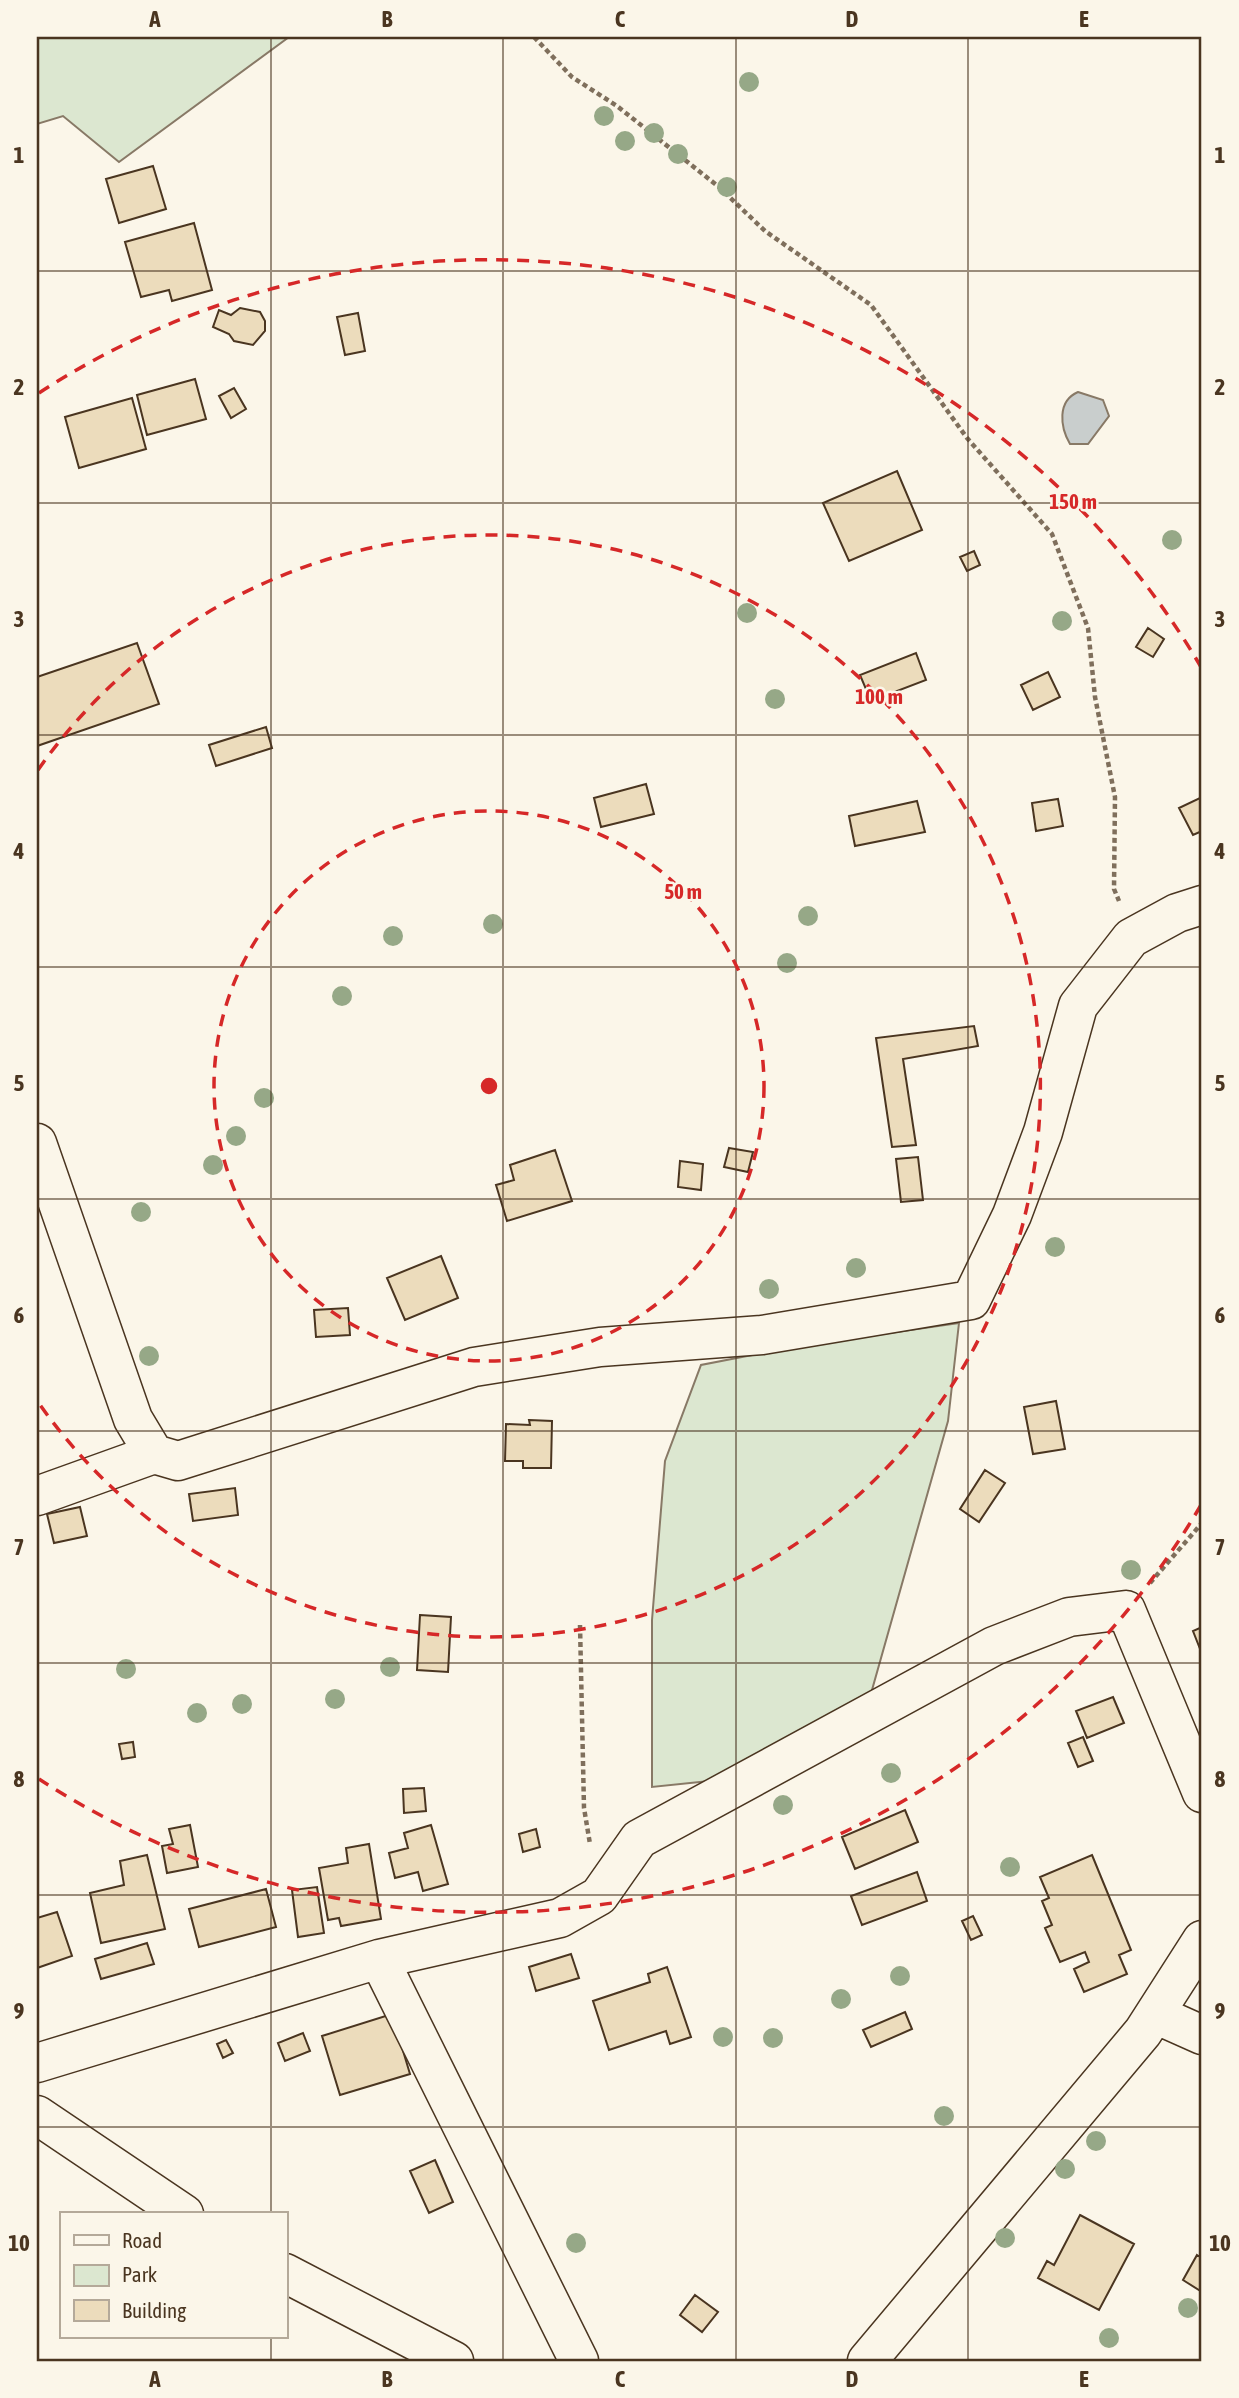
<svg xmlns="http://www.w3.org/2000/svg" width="1239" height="2398" font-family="'Asap Condensed',sans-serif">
<rect width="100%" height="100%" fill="#fbf6e9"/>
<path fill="#dce7d0" stroke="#887966" stroke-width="2" d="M 37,37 L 289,37 L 119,162 L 63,116 L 37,124 Z
M 959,1323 L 948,1421 L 870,1697 L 719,1780 L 652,1787 L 652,1620 L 665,1461 L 701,1365 L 799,1346 Z"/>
<path fill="#c9cecd" stroke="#887966" stroke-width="2" d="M 1078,392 L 1103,400 L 1109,416 L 1088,444 L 1070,444 C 1060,427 1057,401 1078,392 Z"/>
<path fill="#ecdcbc" stroke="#4a3520" stroke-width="2" d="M 153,166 L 166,209 L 119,223 L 106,179 Z
M 194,223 L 212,290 L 172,301 L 169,290 L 141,297 L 125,242 Z
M 240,308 L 260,312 L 265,321 L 265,331 L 253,345 L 234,341 L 229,334 L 213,327 L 219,310 L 231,315 Z
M 358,313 L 365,351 L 345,355 L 337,317 Z
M 195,379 L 206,419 L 147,435 L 137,395 Z
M 234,388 L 246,409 L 231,418 L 219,396 Z
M 132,398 L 146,449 L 79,468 L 65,417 Z
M 897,471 L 922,530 L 849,561 L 823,503 Z
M 974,551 L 980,565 L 967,571 L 960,557 Z
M 1148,628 L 1164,639 L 1153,657 L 1136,647 Z
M 137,643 L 159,704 L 37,746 L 37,677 Z
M 916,653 L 926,680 L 871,701 L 860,675 Z
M 1048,672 L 1060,697 L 1033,710 L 1021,685 Z
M 266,727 L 272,748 L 216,766 L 209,745 Z
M 646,784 L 654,814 L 601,827 L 594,798 Z
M 1202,797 L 1202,831 L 1193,835 L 1179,808 Z
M 1058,799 L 1063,826 L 1036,831 L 1032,803 Z
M 917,801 L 925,832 L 855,846 L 849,816 Z
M 974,1026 L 978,1046 L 903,1059 L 916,1145 L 892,1147 L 876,1038 Z
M 729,1148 L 753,1152 L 748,1172 L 724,1167 Z
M 555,1150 L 572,1201 L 507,1221 L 496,1185 L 514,1180 L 510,1165 Z
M 918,1157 L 923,1200 L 901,1202 L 896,1159 Z
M 680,1161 L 703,1164 L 701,1190 L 678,1187 Z
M 441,1256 L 458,1298 L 405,1320 L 387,1278 Z
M 348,1308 L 350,1335 L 316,1337 L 314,1310 Z
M 1056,1401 L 1065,1449 L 1033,1454 L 1024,1407 Z
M 529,1420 L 552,1421 L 551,1468 L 523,1468 L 523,1461 L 505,1461 L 506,1424 L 530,1425 Z
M 985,1470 L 1005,1483 L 979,1522 L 960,1509 Z
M 235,1488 L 238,1515 L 193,1521 L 189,1494 Z
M 80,1507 L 87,1536 L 54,1543 L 47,1514 Z
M 420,1615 L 451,1617 L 448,1672 L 417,1670 Z
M 1202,1627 L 1202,1654 L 1193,1631 Z
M 1113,1697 L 1124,1723 L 1087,1738 L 1076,1711 Z
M 1083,1737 L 1093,1761 L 1078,1767 L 1068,1743 Z
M 133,1742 L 135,1757 L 122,1759 L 119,1744 Z
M 424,1788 L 426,1811 L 404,1813 L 403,1789 Z
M 905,1810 L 918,1842 L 855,1869 L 842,1837 Z
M 190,1825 L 198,1867 L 167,1873 L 162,1846 L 173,1844 L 169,1829 Z
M 431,1825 L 448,1884 L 423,1891 L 418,1872 L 395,1878 L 389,1853 L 408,1848 L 404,1833 Z
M 536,1829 L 540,1847 L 523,1852 L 519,1834 Z
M 369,1844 L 381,1919 L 341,1926 L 339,1918 L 328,1920 L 319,1868 L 348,1863 L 346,1848 Z
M 147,1855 L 165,1929 L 101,1943 L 90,1893 L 124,1885 L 120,1861 Z
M 1092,1855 L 1131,1950 L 1119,1955 L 1127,1974 L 1084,1992 L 1074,1969 L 1089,1962 L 1085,1952 L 1060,1962 L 1045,1928 L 1052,1925 L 1042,1901 L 1049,1898 L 1040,1877 Z
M 917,1872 L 927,1901 L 862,1925 L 851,1896 Z
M 317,1887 L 324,1933 L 298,1937 L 292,1890 Z
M 266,1889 L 276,1927 L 199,1947 L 189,1909 Z
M 57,1912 L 72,1956 L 37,1968 L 37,1918 Z
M 973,1916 L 982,1935 L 971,1940 L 962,1921 Z
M 147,1943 L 154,1964 L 101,1979 L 95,1959 Z
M 571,1954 L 579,1978 L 536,1991 L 529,1967 Z
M 667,1967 L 691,2037 L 670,2044 L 666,2031 L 609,2050 L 593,2001 L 650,1982 L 648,1974 Z
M 905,2012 L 912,2029 L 871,2047 L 863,2030 Z
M 392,2014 L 410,2074 L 340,2095 L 322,2036 Z
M 303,2033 L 310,2051 L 285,2061 L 278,2043 Z
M 226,2040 L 233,2053 L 223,2058 L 217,2044 Z
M 435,2160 L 453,2202 L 429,2213 L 410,2171 Z
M 1080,2215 L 1134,2244 L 1099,2310 L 1038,2278 L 1047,2261 L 1054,2265 Z
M 1197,2255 L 1202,2258 L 1202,2292 L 1183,2280 Z
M 695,2295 L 718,2312 L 702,2332 L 680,2315 Z"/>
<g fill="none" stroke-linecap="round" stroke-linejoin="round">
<defs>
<path id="minor" d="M 37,1143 L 133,1419 L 154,1454
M 37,1496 L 154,1454 L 178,1461 L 474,1367 L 600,1347 L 762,1335 L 971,1300 L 1012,1215 L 1043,1132 L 1078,1006 L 1131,938 L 1177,913 L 1202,905
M 379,1959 L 579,2361
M 1155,2014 L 1202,2035
M 37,2063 L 379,1959 L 560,1918 L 599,1896 L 639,1839 L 994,1646 L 1069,1617 L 1126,1610 L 1202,1793
M 37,2115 L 184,2214
M 285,2273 L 454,2361
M 867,2361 L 1143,2032 L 1202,1940"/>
</defs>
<use href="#minor" stroke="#4a3520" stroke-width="41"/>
<path stroke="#7f6f5c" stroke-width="4.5" stroke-dasharray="5 3.5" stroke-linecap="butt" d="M 534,37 L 572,77 L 617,106 L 719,187 L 765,231 L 871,305 L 967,438 L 1052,534 L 1088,628 L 1095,697 L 1115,797 L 1114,889 L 1119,901
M 1150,1583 L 1202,1523
M 580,1625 L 584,1808 L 590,1844"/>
<use href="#minor" stroke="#fbf6e9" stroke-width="38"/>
</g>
<g fill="#96a887">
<circle cx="749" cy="82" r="10"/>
<circle cx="604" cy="116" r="10"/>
<circle cx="654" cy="133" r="10"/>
<circle cx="625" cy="141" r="10"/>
<circle cx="678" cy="154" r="10"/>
<circle cx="727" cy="187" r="10"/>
<circle cx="1172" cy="540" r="10"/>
<circle cx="747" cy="613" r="10"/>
<circle cx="1062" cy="621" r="10"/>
<circle cx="775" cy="699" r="10"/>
<circle cx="808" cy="916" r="10"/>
<circle cx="493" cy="924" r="10"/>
<circle cx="393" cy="936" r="10"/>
<circle cx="787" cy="963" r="10"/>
<circle cx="342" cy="996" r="10"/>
<circle cx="264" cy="1098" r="10"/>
<circle cx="236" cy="1136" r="10"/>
<circle cx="213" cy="1165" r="10"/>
<circle cx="141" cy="1212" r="10"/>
<circle cx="1055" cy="1247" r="10"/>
<circle cx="856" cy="1268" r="10"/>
<circle cx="769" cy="1289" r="10"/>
<circle cx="149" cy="1356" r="10"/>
<circle cx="1131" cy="1570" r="10"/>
<circle cx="390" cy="1667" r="10"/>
<circle cx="126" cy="1669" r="10"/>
<circle cx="335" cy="1699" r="10"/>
<circle cx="242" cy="1704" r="10"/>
<circle cx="197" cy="1713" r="10"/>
<circle cx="891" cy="1773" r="10"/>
<circle cx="783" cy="1805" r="10"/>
<circle cx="1010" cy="1867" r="10"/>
<circle cx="900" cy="1976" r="10"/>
<circle cx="841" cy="1999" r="10"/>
<circle cx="723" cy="2037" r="10"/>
<circle cx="773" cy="2038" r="10"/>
<circle cx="944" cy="2116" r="10"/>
<circle cx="1096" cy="2141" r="10"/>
<circle cx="1065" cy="2169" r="10"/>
<circle cx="1005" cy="2238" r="10"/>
<circle cx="576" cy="2243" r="10"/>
<circle cx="1188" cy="2308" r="10"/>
<circle cx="1109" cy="2338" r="10"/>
</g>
<path fill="none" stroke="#4a3520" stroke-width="2" stroke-opacity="0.55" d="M 271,37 L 271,2214M 503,37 L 503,2361M 736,37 L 736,2361M 968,37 L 968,2361M 37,271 L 1202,271M 37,503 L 1202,503M 37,735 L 1202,735M 37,967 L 1202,967M 37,1199 L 1202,1199M 37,1431 L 1202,1431M 37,1663 L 1202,1663M 37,1895 L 1202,1895M 37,2127 L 1202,2127M 271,2337 L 271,2361"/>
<g fill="none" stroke="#d62828" stroke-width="3.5" stroke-dasharray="12 9">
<circle cx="489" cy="1086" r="275"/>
<path d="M38 770A551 551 0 1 1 38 1402"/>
<path d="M1201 1505A826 826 0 0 1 39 1779M39 393A826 826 0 0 1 1201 667"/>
</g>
<circle cx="489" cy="1086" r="10" fill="#d62828" stroke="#fbf6e9" stroke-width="3.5"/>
<g font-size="21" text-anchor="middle" font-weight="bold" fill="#d62828" stroke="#fbf6e9" stroke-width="5" stroke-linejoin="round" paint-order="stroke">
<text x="1073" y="509">150 m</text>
<text x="879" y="704">100 m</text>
<text x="683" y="899">50 m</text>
</g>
<rect width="1239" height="2398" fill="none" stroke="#fbf6e9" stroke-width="77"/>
<rect x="60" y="2212" width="228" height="126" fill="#fbf6e9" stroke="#b4a999" stroke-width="2"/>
<rect x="74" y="2235" width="35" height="10" fill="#fbf6e9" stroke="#b4a999" stroke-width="2"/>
<text x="122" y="2248" font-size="21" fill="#4a3520">Road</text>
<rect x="74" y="2265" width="35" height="21" fill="#dce7d0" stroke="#b4a999" stroke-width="2"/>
<text x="122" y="2282" font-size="21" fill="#4a3520">Park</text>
<rect x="74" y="2300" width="35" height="21" fill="#ecdcbc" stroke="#b4a999" stroke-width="2"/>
<text x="122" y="2318" font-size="21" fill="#4a3520">Building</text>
<rect x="38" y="38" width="1162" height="2322" fill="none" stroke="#4a3520" stroke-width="2.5"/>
<g font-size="23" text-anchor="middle" font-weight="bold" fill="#4a3520">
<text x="155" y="27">A</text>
<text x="387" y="27">B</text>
<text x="620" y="27">C</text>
<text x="852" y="27">D</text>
<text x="1084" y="27">E</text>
<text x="19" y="163">1</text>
<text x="1220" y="163">1</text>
<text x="19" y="395">2</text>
<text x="1220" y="395">2</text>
<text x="19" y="627">3</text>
<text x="1220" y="627">3</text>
<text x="19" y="859">4</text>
<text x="1220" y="859">4</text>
<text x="19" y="1091">5</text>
<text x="1220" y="1091">5</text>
<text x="19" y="1323">6</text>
<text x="1220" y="1323">6</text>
<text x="19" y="1555">7</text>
<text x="1220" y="1555">7</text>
<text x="19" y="1787">8</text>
<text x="1220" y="1787">8</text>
<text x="19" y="2019">9</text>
<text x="1220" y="2019">9</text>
<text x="19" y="2251">10</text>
<text x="1220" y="2251">10</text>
<text x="155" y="2387">A</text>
<text x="387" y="2387">B</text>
<text x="620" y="2387">C</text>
<text x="852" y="2387">D</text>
<text x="1084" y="2387">E</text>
</g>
</svg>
